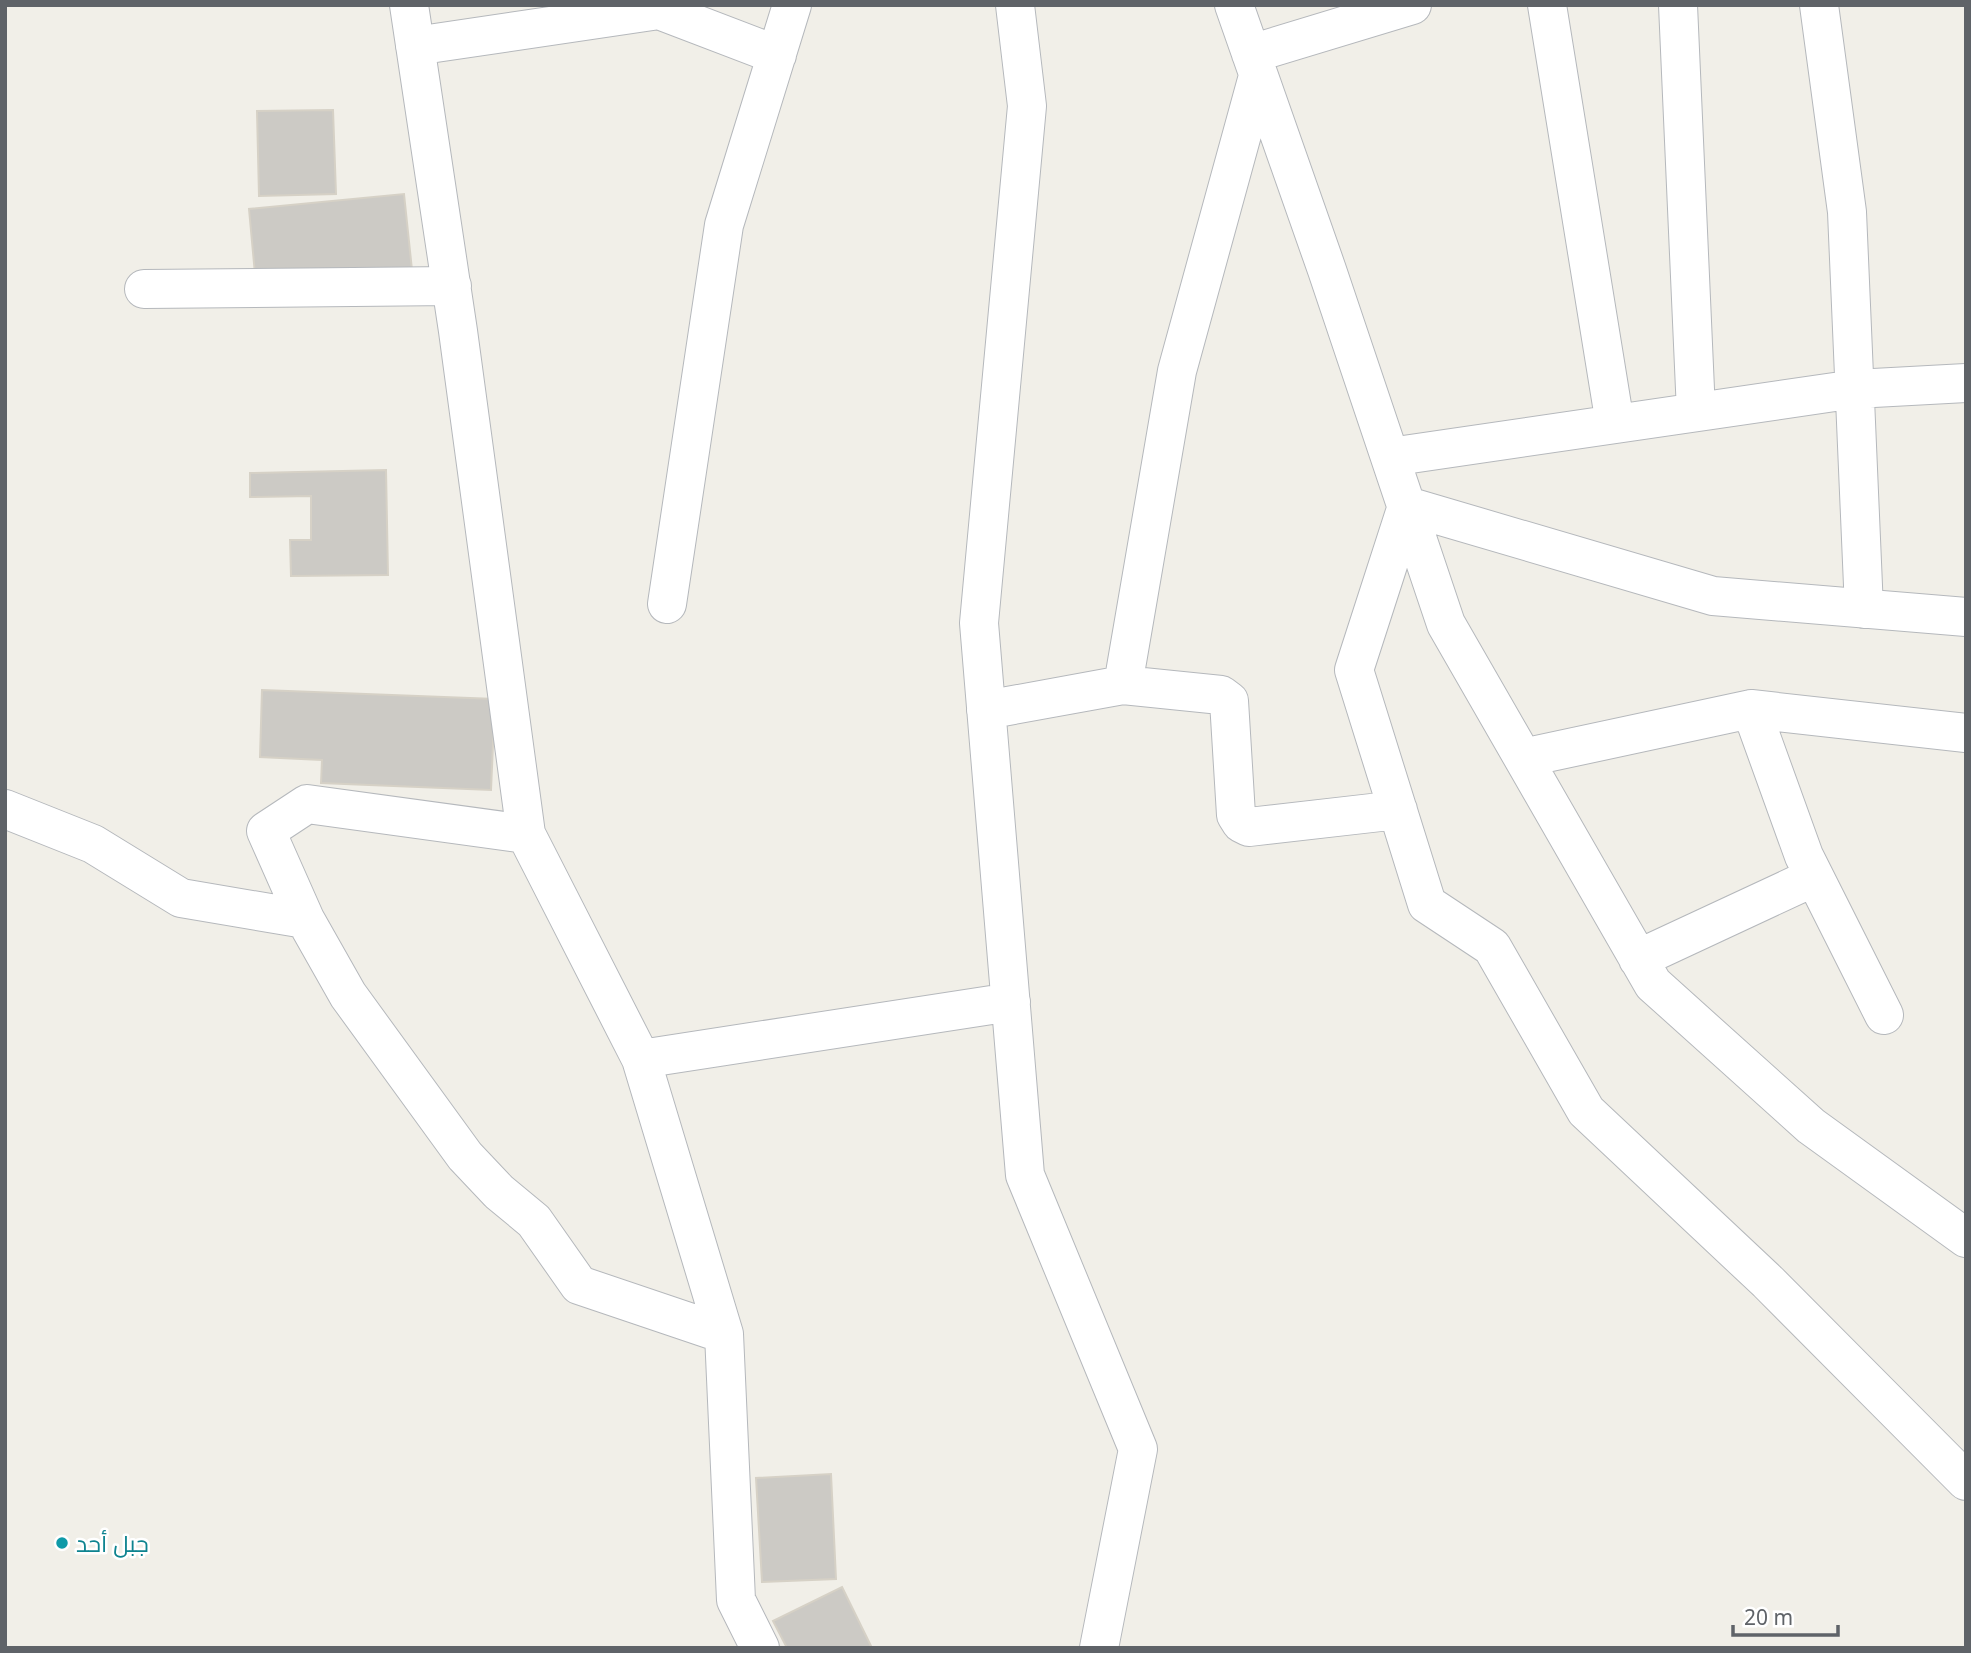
<svg xmlns="http://www.w3.org/2000/svg" width="1971" height="1653" font-family="'Noto Sans',Cairo,sans-serif">
<rect width="100%" height="100%" fill="#f1efe8"/>
<path fill="#cccac5" stroke="#d6d1c6" stroke-width="2" d="M 333,110 L 336,194 L 259,196 L 257,111 Z
M 404,194 L 412,270 L 256,285 L 249,209 Z
M 386,470 L 388,575 L 291,576 L 290,540 L 311,540 L 311,496 L 250,497 L 250,473 Z
M 262,690 L 495,699 L 491,790 L 321,783 L 322,760 L 260,757 Z
M 831,1474 L 836,1579 L 762,1582 L 756,1478 Z
M 842,1587 L 872,1648 L 787,1648 L 773,1621 Z"/>
<g fill="none" stroke-linecap="round" stroke-linejoin="round">
<defs>
<path id="minor" d="M 409,5 L 458,331 L 526,834 L 641,1059 L 724,1334 L 736,1600 L 760,1648
M 1015,5 L 1027,106 L 979,623 L 1025,1175 L 1138,1449 L 1099,1648
M 1234,5 L 1327,270 L 1446,624 L 1653,984 L 1811,1126 L 1966,1238
M 1547,5 L 1615,424
M 1678,5 L 1696,412
M 1819,5 L 1847,212 L 1864,609
M 415,46 L 659,10 L 777,55
M 1251,54 L 1412,5
M 144,289 L 452,286
M 1390,457 L 1855,389 L 1966,383
M 667,604 L 724,225 L 792,5
M 1966,617 L 1713,596 L 1407,506 L 1354,670 L 1427,904 L 1492,947 L 1586,1111 L 1768,1282 L 1966,1481
M 1123,685 L 1177,371 L 1258,76
M 1751,709 L 1804,856 L 1884,1015
M 986,710 L 1123,685 L 1221,695 L 1229,701 L 1236,815 L 1241,823 L 1249,827 L 1398,810
M 1523,758 L 1751,709 L 1966,733
M 5,809 L 93,844 L 181,898 L 305,919
M 526,834 L 307,804 L 266,831 L 305,919 L 348,995 L 465,1156 L 499,1192 L 534,1221 L 579,1285 L 724,1334
M 1638,959 L 1814,877
M 641,1059 L 1011,1002"/>
</defs>
<use href="#minor" stroke="#b5b8bc" stroke-width="40"/>
<use href="#minor" stroke="#fff" stroke-width="38"/>
</g>
<circle fill="#0f9aa8" stroke="#fff" stroke-width="2.5" cx="62" cy="1543" r="7"/>
<g text-anchor="middle" dominant-baseline="central" stroke-width="5" stroke-linejoin="round" paint-order="stroke">
<g font-size="23" fill="#0d838f" stroke="#fff" text-anchor="start">
<text x="76" y="1543">جبل أحد</text>
</g>
</g>
<rect width="1971" height="1653" fill="none" stroke="#5f6368" stroke-width="14"/>
<path d="M1733 1625v10h105v-10" fill="none" stroke="#5f6368" stroke-width="3.5"/>
<text x="1744" y="1625" font-size="21" fill="#5f6368" stroke="#ffffff" stroke-width="5" paint-order="stroke">20 m</text>
</svg>
